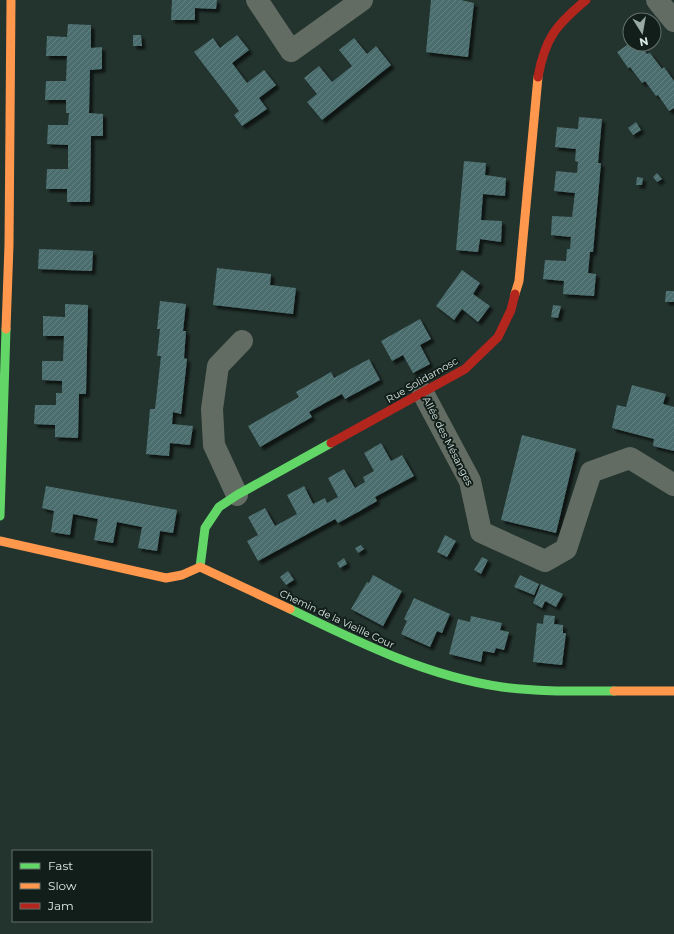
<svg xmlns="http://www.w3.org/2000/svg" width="674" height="934" font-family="Montserrat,sans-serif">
<defs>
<pattern id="building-hatch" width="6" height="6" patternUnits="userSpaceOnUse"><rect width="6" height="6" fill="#4b6d6e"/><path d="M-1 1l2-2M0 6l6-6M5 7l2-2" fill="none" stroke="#648283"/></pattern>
<filter id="shadow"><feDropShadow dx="3.5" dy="3.5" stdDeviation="1" flood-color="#0009"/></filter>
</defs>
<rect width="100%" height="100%" fill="#23332e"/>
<path fill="url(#building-hatch)" filter="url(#shadow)" d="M 172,0 L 217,0 L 216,9 L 195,8 L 195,20 L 171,20 Z
M 431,0 L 461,0 L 474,3 L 468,57 L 426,52 Z
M 68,24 L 91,25 L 91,48 L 102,47 L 102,69 L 90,70 L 89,113 L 103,114 L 103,136 L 91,136 L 90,202 L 67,202 L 67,189 L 46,189 L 47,169 L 68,169 L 68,145 L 47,144 L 48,125 L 68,125 L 69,113 L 66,113 L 66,100 L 45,100 L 46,81 L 66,81 L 67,56 L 46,56 L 47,36 L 67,37 Z
M 133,35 L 141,35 L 142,46 L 133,46 Z
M 237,35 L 249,50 L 232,63 L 247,83 L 264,70 L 276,85 L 259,98 L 267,109 L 242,126 L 234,115 L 239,111 L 194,52 L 213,38 L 220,48 Z
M 354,38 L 367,54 L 376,46 L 391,65 L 322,120 L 307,102 L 317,94 L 304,78 L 319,66 L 332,82 L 352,66 L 339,50 Z
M 630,43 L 630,44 L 640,44 L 647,54 L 650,53 L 662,69 L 664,67 L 674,81 L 674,108 L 669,111 L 658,95 L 656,96 L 645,81 L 642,83 L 630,67 L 628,68 L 617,52 Z
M 579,117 L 602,119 L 598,163 L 601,163 L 593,252 L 590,252 L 588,273 L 596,274 L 594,296 L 563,294 L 564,281 L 543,279 L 545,260 L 566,261 L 567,249 L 570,249 L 571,237 L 551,235 L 552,216 L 572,217 L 575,193 L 554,191 L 556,171 L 577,173 L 578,162 L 575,161 L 576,149 L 555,147 L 557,127 L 578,129 Z
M 636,122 L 641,130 L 633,135 L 628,128 Z
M 464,161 L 486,163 L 485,175 L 506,178 L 505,196 L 483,194 L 481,220 L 502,221 L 501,242 L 480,239 L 478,252 L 456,250 Z
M 657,173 L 662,179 L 657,182 L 653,177 Z
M 637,177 L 643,178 L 642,185 L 636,185 Z
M 39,249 L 93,251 L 92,271 L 38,269 Z
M 217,268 L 271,274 L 270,285 L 296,288 L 293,314 L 213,305 Z
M 462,270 L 480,283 L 473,294 L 490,306 L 478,322 L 462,309 L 454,320 L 436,306 Z
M 666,291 L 674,291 L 674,302 L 665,302 Z
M 160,301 L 186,304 L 183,331 L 186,331 L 184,358 L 187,359 L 181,414 L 173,412 L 172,424 L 193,426 L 190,445 L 170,443 L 169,456 L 146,454 L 150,409 L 155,409 L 161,356 L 157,356 L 160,329 L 157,329 Z
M 65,304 L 88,305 L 86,394 L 79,394 L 78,438 L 55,437 L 55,425 L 34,424 L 35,405 L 56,405 L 56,393 L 62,393 L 62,381 L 42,380 L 42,361 L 63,361 L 64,336 L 43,336 L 43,316 L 65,317 Z
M 553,305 L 561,306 L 558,318 L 551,317 Z
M 420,319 L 431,339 L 420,345 L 430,364 L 413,373 L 403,355 L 392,361 L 381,341 Z
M 369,359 L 380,380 L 345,399 L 342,394 L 325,403 L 309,412 L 312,417 L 260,447 L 248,426 L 299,397 L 296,392 L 331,372 L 334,378 Z
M 632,385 L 666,394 L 663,404 L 674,407 L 674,451 L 653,446 L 654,439 L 612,428 L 617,405 L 626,407 Z
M 522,435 L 576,449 L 556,533 L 501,520 Z
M 381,443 L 391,461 L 402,455 L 414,476 L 375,497 L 377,501 L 358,512 L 338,523 L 335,519 L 258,561 L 247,541 L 258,535 L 248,517 L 265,508 L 275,526 L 297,514 L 287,495 L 304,486 L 313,504 L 325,498 L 327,503 L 338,497 L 328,478 L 344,469 L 355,488 L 365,482 L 363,477 L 374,471 L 364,453 Z
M 46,486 L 177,510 L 173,533 L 160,531 L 157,551 L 138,548 L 142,527 L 117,522 L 113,543 L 94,540 L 98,519 L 73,514 L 70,535 L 51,532 L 54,511 L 42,508 Z
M 445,535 L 456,541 L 447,557 L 437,552 Z
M 361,545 L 364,549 L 358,553 L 355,548 Z
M 482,557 L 488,560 L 481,574 L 474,570 Z
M 344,558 L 347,564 L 340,568 L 337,563 Z
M 288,571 L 294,580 L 286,585 L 280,577 Z
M 373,575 L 402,591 L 383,626 L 351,609 L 367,582 L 369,583 Z
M 520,575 L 539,584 L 534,595 L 514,587 Z
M 541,584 L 563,594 L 556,607 L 545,601 L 542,608 L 533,603 Z
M 414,598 L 450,614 L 442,633 L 437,631 L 430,647 L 401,634 L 407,621 L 404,619 Z
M 544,615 L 555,616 L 554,624 L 563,625 L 563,633 L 566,633 L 562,665 L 533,662 L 537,623 L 543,624 Z
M 471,616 L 502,623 L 500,630 L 509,632 L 504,650 L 496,648 L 494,653 L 483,651 L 481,662 L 449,654 L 458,619 L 470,622 Z"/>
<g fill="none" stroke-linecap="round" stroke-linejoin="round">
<path stroke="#626c63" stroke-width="22" d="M 257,0 L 291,51 L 362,0
M 657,0 L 674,21
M 423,393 L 470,481 L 481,532 L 545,561 L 566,549 L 591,472 L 630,458 L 674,485
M 237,495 L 214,445 L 212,409 L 218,366 L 242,341"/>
<path stroke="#63d668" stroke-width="9" d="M 0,516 L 6,329
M 200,567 L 205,528 L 219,507 L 237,495 L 331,443
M 290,609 C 358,642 426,676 502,687 C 539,692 577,691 614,691"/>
<path stroke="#ff974d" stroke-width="9" d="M 515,294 L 519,281 L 538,77
M 6,329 L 9,245 L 11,0
M 0,541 L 166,578 L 182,575 L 200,567 L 290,609
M 614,691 L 674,691"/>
<path stroke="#b3261e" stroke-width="9" d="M 538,77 C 545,38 556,25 586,0
M 331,443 L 465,369 L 498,337 L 511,310 L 515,294"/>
</g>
<g text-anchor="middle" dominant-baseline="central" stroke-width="4" stroke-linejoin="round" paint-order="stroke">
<g font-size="10" fill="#d9e9e4" stroke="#121e1a">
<text transform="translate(422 380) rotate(-30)">Rue Solidarnosc</text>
<text transform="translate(448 441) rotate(63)">Allée des Mésanges</text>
<text transform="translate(337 619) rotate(25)">Chemin de la Vieille Cour</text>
</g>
</g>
<rect x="12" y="850" width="140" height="72" fill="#121e1a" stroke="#626f6b"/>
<rect x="20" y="863" width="20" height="6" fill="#63d668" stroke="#626f6b"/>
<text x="48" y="870" font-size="12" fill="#d9e9e4">Fast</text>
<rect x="20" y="883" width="20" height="6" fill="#ff974d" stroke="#626f6b"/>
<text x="48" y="890" font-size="12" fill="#d9e9e4">Slow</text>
<rect x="20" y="903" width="20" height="6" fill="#b3261e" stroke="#626f6b"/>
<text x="48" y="910" font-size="12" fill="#d9e9e4">Jam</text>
<g transform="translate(642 32) rotate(169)"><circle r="19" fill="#121e1a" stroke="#626f6b"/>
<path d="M0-3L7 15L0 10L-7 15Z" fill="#99a9a4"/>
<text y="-6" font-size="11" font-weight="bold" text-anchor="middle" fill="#d9e9e4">N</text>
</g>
</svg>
